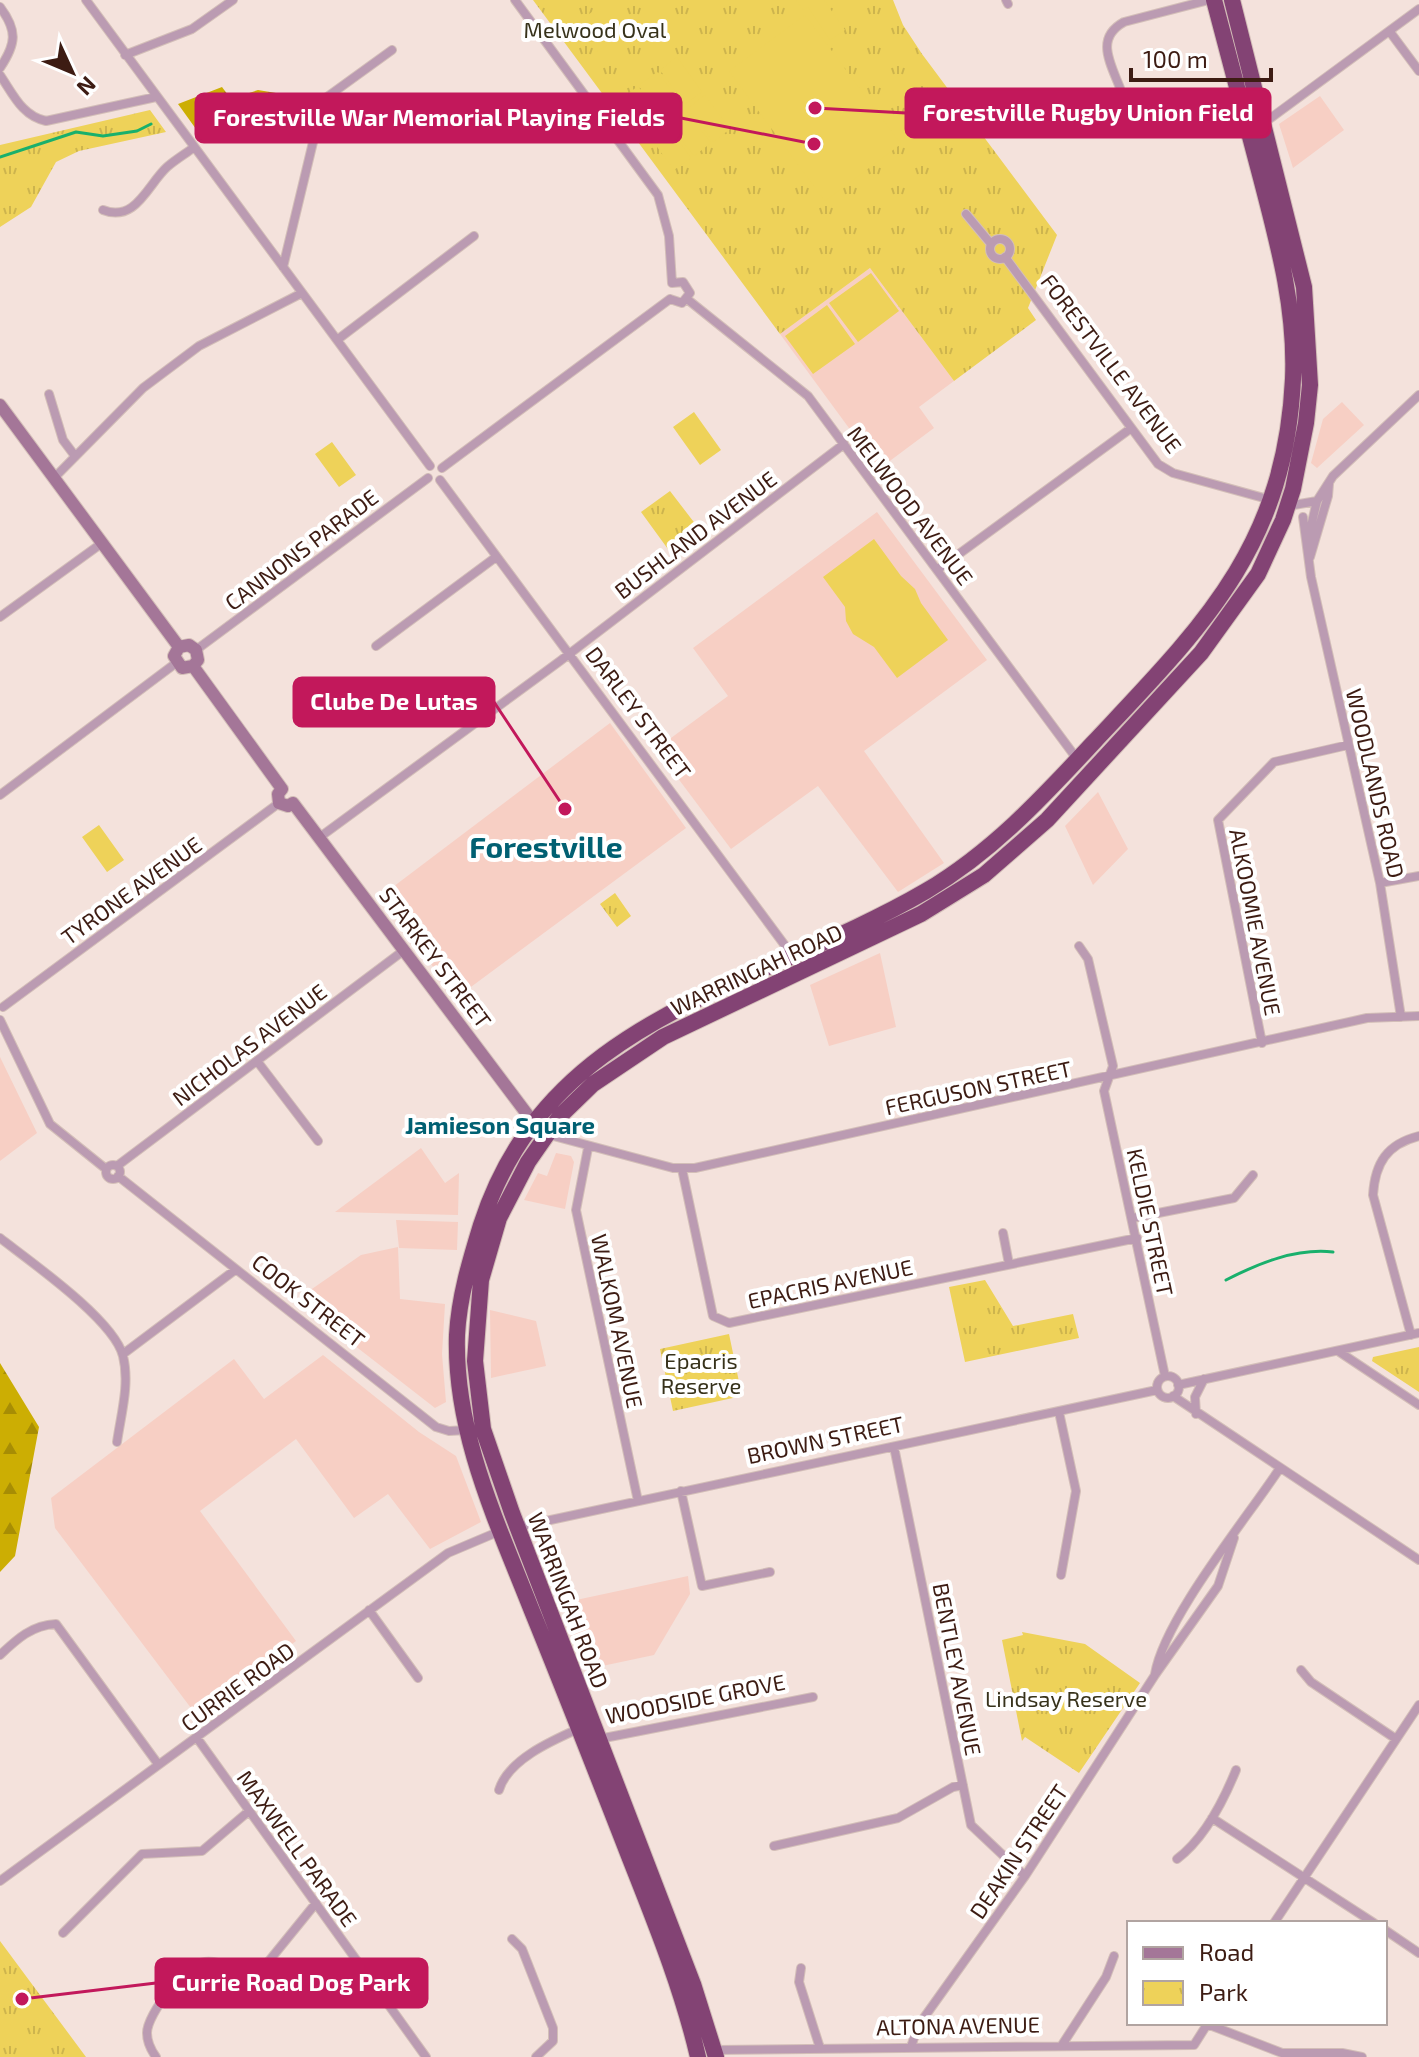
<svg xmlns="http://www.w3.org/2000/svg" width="1419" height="2057" font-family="'Exo 2',sans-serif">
<defs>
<pattern id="forest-firs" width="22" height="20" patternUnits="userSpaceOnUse" patternTransform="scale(2)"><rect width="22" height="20" fill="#ccae03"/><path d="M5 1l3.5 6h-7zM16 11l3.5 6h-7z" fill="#a78d04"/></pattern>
<pattern id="park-tufts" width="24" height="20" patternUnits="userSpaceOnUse" patternTransform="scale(2)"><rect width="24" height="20" fill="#eed259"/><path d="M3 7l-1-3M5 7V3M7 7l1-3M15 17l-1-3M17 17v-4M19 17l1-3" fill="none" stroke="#cdb44d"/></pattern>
</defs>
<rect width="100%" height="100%" fill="#f4e2dc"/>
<path fill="#f7cfc4" d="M 1320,96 L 1344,130 L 1293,168 L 1279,124 Z
M 870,268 L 954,381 L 919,407 L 934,428 L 879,469 L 780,334 Z
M 1342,402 L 1364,425 L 1317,468 L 1311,463 L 1323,419 Z
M 877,512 L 987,660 L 864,751 L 944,863 L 898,892 L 818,786 L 731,849 L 656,749 L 728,696 L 693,648 Z
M 610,723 L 686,828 L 456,998 L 381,896 Z
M 1098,792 L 1128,849 L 1093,885 L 1065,826 Z
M 880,953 L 896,1027 L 829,1046 L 810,985 Z
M 0,1057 L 37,1133 L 0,1161 Z
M 421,1148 L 445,1183 L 459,1173 L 458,1215 L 335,1212 Z
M 556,1153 L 571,1156 L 574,1162 L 565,1209 L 524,1200 L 538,1173 L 547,1176 Z
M 396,1220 L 458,1222 L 457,1250 L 399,1248 Z
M 398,1247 L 400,1299 L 445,1304 L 442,1354 L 446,1402 L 435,1408 L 296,1300 L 361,1255 Z
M 490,1310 L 536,1321 L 546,1366 L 491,1378 Z
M 323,1355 L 419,1432 L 456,1456 L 481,1522 L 430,1549 L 388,1494 L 354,1518 L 296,1439 L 200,1511 L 296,1641 L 197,1716 L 55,1528 L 51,1498 L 234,1359 L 264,1399 Z
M 688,1576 L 690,1594 L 654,1655 L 588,1669 L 562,1603 Z"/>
<path fill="url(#forest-firs)" d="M 222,87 L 231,99 L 258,90 L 294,96 L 308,115 L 306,127 C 256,106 246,113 196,129 L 178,104 Z
M 0,1363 L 39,1427 L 15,1556 L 0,1572 Z"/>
<path fill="url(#park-tufts)" d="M 533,0 L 893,0 L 903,25 L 922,54 L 1057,235 L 1028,308 L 1036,320 L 954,381 L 870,268 L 780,334 Z
M 150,110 L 166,132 L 79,151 L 56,162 L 31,207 L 0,227 L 0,145 Z
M 670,491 L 703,534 L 673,556 L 641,512 Z
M 615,893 L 631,916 L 617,927 L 600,904 Z
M 985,1280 L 1013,1326 L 1073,1314 L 1079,1338 L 965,1362 L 949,1287 Z
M 729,1334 L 742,1396 L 673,1411 L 660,1349 Z
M 1419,1347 L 1419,1392 L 1372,1361 L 1373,1357 Z
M 1022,1632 L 1085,1644 L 1140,1683 L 1079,1773 L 1025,1737 L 1022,1741 L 1002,1640 L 1023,1635 Z
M 0,1941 L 86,2057 L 0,2057 Z"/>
<path fill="#eed259" d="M 796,0 L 824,0 L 845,30 L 830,40 L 808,7 L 803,10 Z
M 592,12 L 613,41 L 596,52 L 576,23 Z
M 805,15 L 901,144 L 825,201 L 729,71 Z
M 677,57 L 702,92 L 685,104 L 660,70 Z
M 658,72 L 683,106 L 666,119 L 640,84 Z
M 638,86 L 663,120 L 646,133 L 621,99 Z
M 705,95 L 730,129 L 713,142 L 688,108 Z
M 685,109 L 711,143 L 694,156 L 668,122 Z
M 666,123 L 691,158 L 674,170 L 649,136 Z
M 871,273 L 899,311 L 858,342 L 829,303 Z
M 827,305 L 855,344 L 813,374 L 785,336 Z
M 694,412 L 721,450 L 700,465 L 673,427 Z
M 332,442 L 356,475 L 339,487 L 315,454 Z
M 874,539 L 901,576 L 915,589 L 921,603 L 948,640 L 897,678 L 874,647 L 853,634 L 846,621 L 845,607 L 823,577 Z
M 99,825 L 124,860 L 107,872 L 82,837 Z"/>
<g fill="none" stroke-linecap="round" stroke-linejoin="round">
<path stroke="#19b06c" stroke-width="3" d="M 0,157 L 76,132 L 103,136 L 137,131 L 151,124
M 1226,1280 C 1259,1263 1296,1248 1333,1252"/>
<defs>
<path id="street" d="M 86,0 L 430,466
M 515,0 L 658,195 L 669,236 L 672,283
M 1006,0 L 1008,4
M 0,7 C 18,31 16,44 0,68
M 1390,32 L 1419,71
M 125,55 L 192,29 L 233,0
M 0,75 C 13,94 22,116 46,121 L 156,97
M 1120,88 C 1110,62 1095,38 1124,22 L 1209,0
M 1264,123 L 1419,9
M 103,210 C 136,223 148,184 167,167 C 175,160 185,154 193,148
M 966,214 L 991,244
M990 249a10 10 0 1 1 20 0a10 10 0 1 1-20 0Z
M 1005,257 L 1158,464 L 1173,473 L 1271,500
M 283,267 L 321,109 L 327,97 L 392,50
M 670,299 L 682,303 L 690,293 L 683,282 L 672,283
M 687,299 L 808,396 L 1077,759
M 337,340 L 474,236
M 49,394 L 63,440 L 75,456
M 442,468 L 670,299
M 54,478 L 143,388 L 199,346 L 302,293
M 440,480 L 792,955
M 1288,506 L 1317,501
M 1303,517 L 1311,577 L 1380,883 L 1401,1017
M 1308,539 L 1317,501 L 1333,476 L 1419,395
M 1310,557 L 1328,496 L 1329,484
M 937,570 L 1130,429
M 0,617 L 102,543
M 376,646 L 496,557
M 196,650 L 428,478
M 0,795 L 176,663
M 320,837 L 560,661 L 844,444
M 1380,883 L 1419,876
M 1079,946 L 1088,959 L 1113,1066 L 1104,1091 L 1165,1376
M 3,1007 L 279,803
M 0,1020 L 50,1124 L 106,1169
M 1262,1043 L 1218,820 L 1274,762 L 1348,745
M 257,1061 L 318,1141
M 546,1134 L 673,1168 L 695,1168 L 1367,1018 L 1419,1016
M 588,1148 L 576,1210 L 638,1501
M106 1172a7 7 0 1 1 14 0a7 7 0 1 1-14 0Z
M 117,1166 L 403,951
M 682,1169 L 713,1316 L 729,1323 L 1137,1238
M 118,1176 L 436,1427 L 449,1431 L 467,1430
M 1133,1218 L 1234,1198 L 1253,1175
M 1003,1233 L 1009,1264
M 0,1238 C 31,1262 114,1320 123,1356 C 130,1384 121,1414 117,1442
M 1411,1335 L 1373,1195 C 1375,1163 1387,1144 1419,1136
M 1338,1351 L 1419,1405
M 123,1354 L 235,1270
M1157 1387a11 11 0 1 1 22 0a11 11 0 1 1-22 0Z
M 1178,1385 L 1419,1333
M 1173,1396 L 1419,1560
M 1059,1412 L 1076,1491 L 1061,1575
M 1196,1414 L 1195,1397 L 1204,1379
M 894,1447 L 971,1825 L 1025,1876
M 681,1491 L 702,1586 L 770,1572
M 518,1527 L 1157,1390
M 369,1610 L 418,1678
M 0,1655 C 17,1639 32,1625 56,1624 L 158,1764
M 1301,1670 L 1311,1682 L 1396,1739
M 1155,1674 C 1164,1619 1247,1518 1280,1468
M 197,1738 L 426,2057
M 599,1739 L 813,1697
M 499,1790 C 508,1760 551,1741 578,1729
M 1212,1818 L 1374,1923
M 774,1846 L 898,1818 L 953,1787 L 963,1785
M 1177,1859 C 1205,1838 1223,1802 1236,1770
M 0,1881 L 448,1553 L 500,1531
M 1274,1923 L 1419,1705
M 1385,1930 L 1419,1953
M 63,1933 L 142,1854 L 202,1851 L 249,1811
M 512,1939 L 522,1949 L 553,2028 L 553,2041 L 536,2057
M 801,1968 L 799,1982 L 820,2048
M 1207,2024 L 1282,2053 L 1342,2053 L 1362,2057
M 1062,2045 L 1106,1977 L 1114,1956
M 911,2047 L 918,2026 L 1025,1876 L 1155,1675 L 1218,1586 L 1234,1538
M 715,2050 L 1194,2045 L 1208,2023
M 156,2057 C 151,2050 147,2042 147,2033 C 147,2014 186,1964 205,1962 C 225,1960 240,1976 260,1972 L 316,1903"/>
<path id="secondary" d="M 0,405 L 179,647
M 179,647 L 189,645 L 196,650 L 198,660 L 193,666
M 179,647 L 174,656 L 182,668 L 193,666
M 193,666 L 282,789
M 282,789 L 278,794 L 279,803 L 288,806 L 293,803
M 293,803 L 533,1122"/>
<path id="highway" d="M 698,2057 C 682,1988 655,1922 629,1856 C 597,1774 565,1692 532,1611 C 497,1522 454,1433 457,1335 C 459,1297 470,1261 481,1225 C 549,1014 758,989 926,891 C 992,852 1042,798 1094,742 C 1202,627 1285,547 1293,379 C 1296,311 1279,247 1262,182 C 1246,121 1230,61 1214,0
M 716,2057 L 693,1984 L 512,1513 L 483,1429 L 475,1361 L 481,1280 L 499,1218 L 528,1162 L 560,1116 L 593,1084 L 663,1037 L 921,914 L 984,875 L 1047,820 L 1201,653 L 1258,574 L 1283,520 L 1293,489 L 1306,423 L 1310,385 L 1304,287 L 1232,0"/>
</defs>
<use href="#street" stroke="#d3beb8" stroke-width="10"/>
<use href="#secondary" stroke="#d3beb8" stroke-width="14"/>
<use href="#highway" stroke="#d3beb8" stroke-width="18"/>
<use href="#street" stroke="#bb9bb2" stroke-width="8"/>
<use href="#secondary" stroke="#a47698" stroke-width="12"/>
<use href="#highway" stroke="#834374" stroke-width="16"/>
</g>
<g text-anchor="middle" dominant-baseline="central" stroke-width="8" stroke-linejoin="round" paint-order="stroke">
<g font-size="22" fill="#37321b" stroke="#fff">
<text x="595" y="29">Melwood Oval</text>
<text x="701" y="1360">Epacris<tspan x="701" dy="25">Reserve</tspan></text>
<text x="1066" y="1698">Lindsay Reserve</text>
</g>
<g font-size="22" fill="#3d1c13" stroke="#fff">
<text transform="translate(1112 363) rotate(53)">FORESTVILLE AVENUE</text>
<text transform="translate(911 505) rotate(53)">MELWOOD AVENUE</text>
<text transform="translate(695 534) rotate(-37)">BUSHLAND AVENUE</text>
<text transform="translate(301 549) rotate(-37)">CANNONS PARADE</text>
<text transform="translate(639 712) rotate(53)">DARLEY STREET</text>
<text transform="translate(1376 783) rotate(77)">WOODLANDS ROAD</text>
<text transform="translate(131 890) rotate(-36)">TYRONE AVENUE</text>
<text transform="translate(1256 922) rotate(79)">ALKOOMIE AVENUE</text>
<text transform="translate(436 957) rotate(53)">STARKEY STREET</text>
<text transform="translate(756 969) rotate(-25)">WARRINGAH ROAD</text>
<text transform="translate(249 1044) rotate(-37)">NICHOLAS AVENUE</text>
<text transform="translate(978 1087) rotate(-12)">FERGUSON STREET</text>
<text transform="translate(1151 1222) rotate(78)">KELDIE STREET</text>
<text transform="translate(830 1283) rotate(-12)">EPACRIS AVENUE</text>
<text transform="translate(309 1300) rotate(38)">COOK STREET</text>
<text transform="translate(618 1321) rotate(78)">WALKOM AVENUE</text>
<text transform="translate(825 1439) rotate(-12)">BROWN STREET</text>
<text transform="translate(569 1600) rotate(69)">WARRINGAH ROAD</text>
<text transform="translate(958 1669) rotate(79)">BENTLEY AVENUE</text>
<text transform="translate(237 1686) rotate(-36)">CURRIE ROAD</text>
<text transform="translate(695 1698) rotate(-11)">WOODSIDE GROVE</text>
<text transform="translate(298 1848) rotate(54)">MAXWELL PARADE</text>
<text transform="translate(1018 1851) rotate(-56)">DEAKIN STREET</text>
<text transform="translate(958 2025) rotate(-1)">ALTONA AVENUE</text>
</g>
<g font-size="24" font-weight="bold" fill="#016072" stroke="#fff">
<text x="500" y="1124">Jamieson Square</text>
</g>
<g font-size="30" font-weight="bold" fill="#016072" stroke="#fff">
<text x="546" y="846">Forestville</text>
</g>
</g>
<path fill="none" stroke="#c2185b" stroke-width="3" d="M815 108L906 113M814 144L681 118M565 809L494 702M22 1999L156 1983"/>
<g fill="#c2185b" stroke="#fff" stroke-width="3">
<circle cx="815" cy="108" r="8"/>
<circle cx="814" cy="144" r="8"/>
<circle cx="565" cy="809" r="8"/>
<circle cx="22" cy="1999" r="8"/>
</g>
<g fill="#c2185b" stroke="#c2185b" stroke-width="3">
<rect x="906" y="89" width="364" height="48" rx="8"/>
<rect x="196" y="94" width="485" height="48" rx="8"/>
<rect x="294" y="678" width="200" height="48" rx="8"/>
<rect x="156" y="1959" width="271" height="48" rx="8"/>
</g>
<g font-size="24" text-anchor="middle" font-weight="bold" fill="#fff">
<text x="1088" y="121">Forestville Rugby Union Field</text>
<text x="439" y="126">Forestville War Memorial Playing Fields</text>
<text x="394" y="710">Clube De Lutas</text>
<text x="291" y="1991">Currie Road Dog Park</text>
</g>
<rect x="1127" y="1921" width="260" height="104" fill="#ffffff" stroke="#b1a4a1" stroke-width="2"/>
<rect x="1143" y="1947" width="40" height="12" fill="#a47698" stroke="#b1a4a1" stroke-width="2"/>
<text x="1199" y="1961" font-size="24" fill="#3d1c13">Road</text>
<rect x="1143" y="1981" width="40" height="24" fill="url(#park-tufts)" stroke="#b1a4a1" stroke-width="2"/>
<text x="1199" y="2001" font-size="24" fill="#3d1c13">Park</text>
<g transform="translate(72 72) rotate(134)" stroke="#ffffff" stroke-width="6" paint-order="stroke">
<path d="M0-6L14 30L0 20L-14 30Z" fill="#3d1c13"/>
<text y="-12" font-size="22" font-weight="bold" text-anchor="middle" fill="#3d1c13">N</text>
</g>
<path d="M1131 68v12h140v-12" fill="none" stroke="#3d1c13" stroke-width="4"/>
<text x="1143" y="68" font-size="24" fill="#3d1c13" stroke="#ffffff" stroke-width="6" paint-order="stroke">100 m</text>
</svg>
